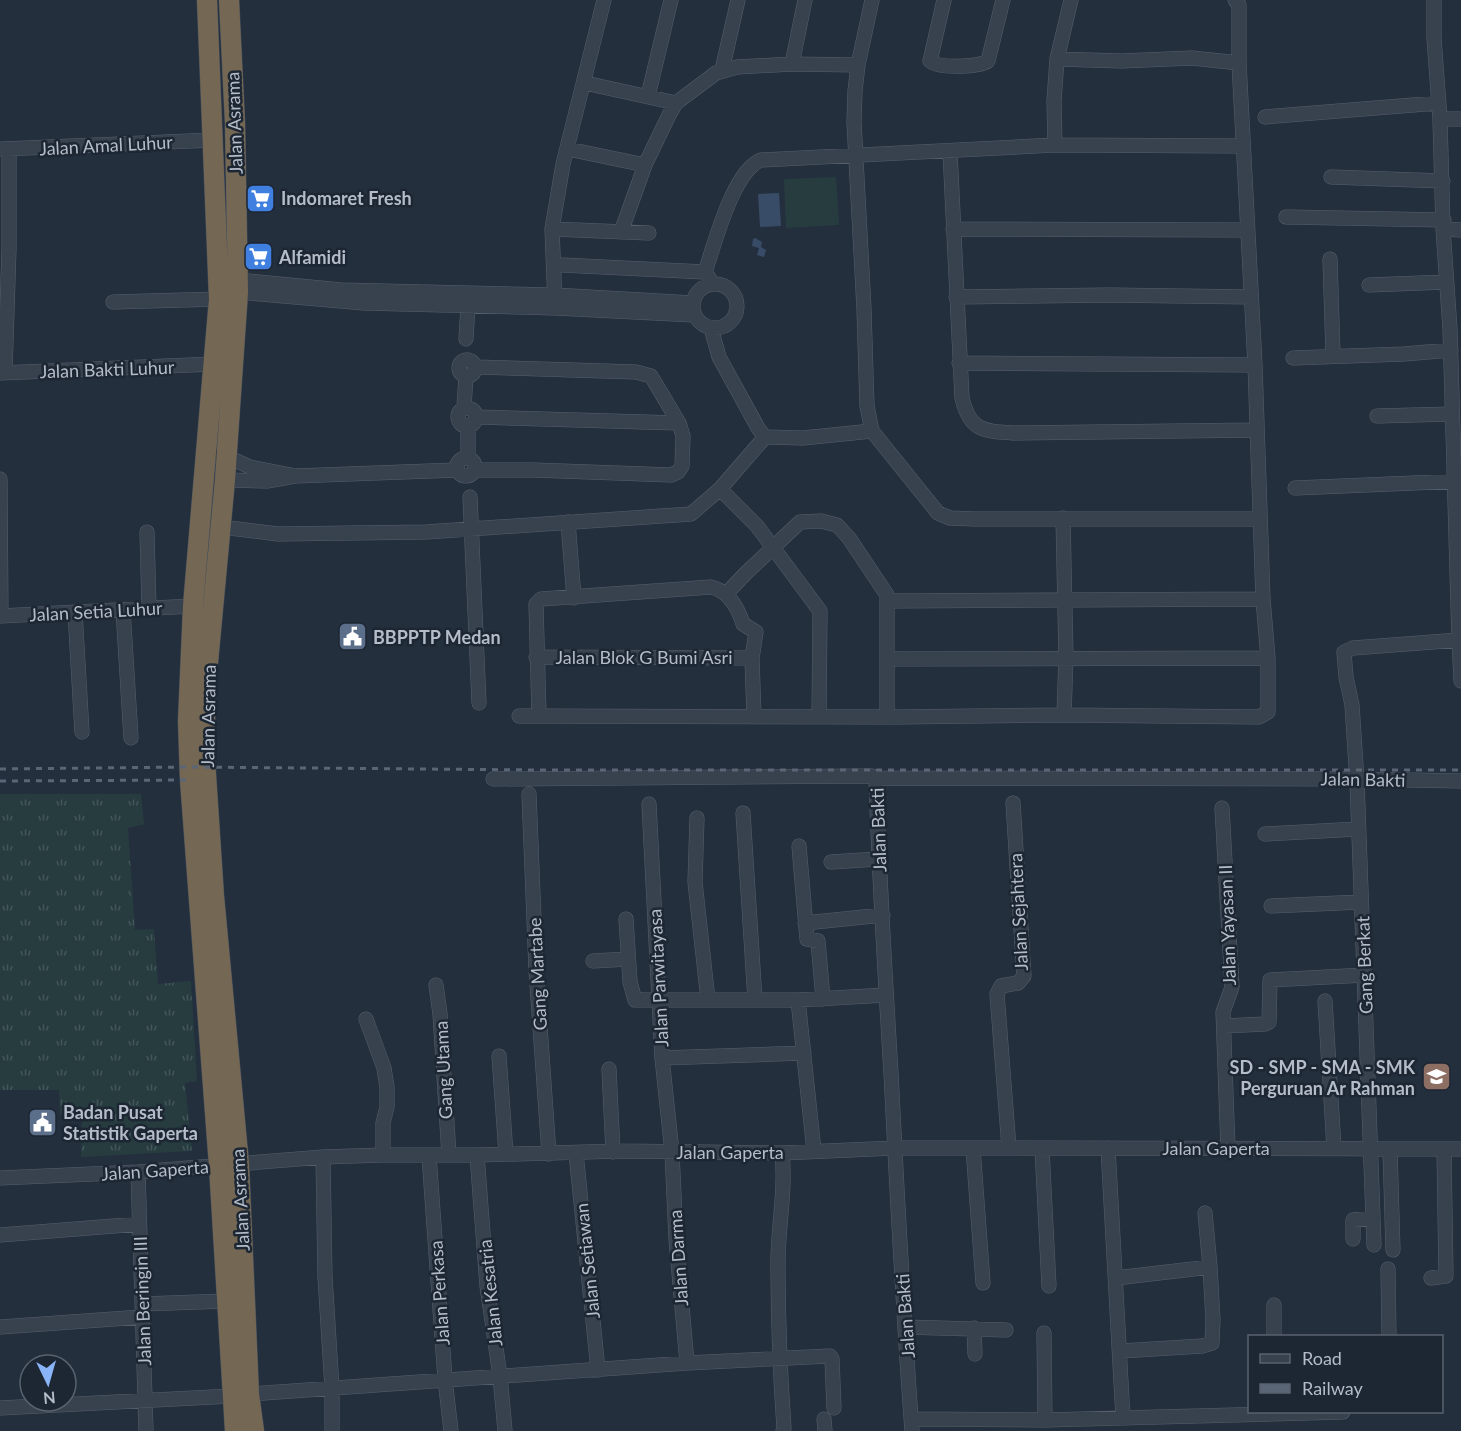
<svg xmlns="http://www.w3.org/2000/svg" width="1461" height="1431" font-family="Lato,sans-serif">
<defs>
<pattern id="grass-tufts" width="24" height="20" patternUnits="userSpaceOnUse" patternTransform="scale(1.5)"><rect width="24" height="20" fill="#263c3f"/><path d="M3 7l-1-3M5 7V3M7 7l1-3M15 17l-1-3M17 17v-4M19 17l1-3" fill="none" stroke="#435659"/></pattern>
</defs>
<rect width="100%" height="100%" fill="#242f3e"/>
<path fill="url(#grass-tufts)" d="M 0,794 L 141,794 L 144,824 L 128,828 L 135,930 L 154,929 L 158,984 L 191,981 L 197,1081 L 185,1083 L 192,1151 L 81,1157 L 82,1118 L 60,1114 L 59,1090 L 0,1090 Z"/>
<path fill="#263c3f" d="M 836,177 L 839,225 L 786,228 L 784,179 Z"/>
<path fill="#394c67" d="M 779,193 L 781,226 L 760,227 L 758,194 Z
M 755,238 L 762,242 L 761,247 L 766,250 L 764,257 L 757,255 L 759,248 L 752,246 L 753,239 Z"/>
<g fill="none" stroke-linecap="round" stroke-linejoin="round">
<defs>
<path id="minor" d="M 944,0 L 930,61 C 940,69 978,67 988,61 L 1003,0
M 1057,59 L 1121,61 L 1192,58 L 1239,63
M 792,64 L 805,0
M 722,70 L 738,0
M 585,83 L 676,103
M 648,96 L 671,0
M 1265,117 L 1438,103
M 1440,119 L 1461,119
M 1055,145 L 1054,101 L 1057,59 L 1071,0
M 2,149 L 213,140
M 568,149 L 645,165
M 950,152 L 962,398 C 970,431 983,431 1013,433 L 1257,430
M 1331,177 L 1443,181
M 1286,217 L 1444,220
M 552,229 L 649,233
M 953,229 L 1248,230
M 1443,229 L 1461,230
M 621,232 L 645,165 L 669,115 L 676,103 L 716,73 L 737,67 L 792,64 L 858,65
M 1330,259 L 1333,355
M 562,265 L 705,272
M 238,280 L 341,290 L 554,295 L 693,303
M693 306a22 22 0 1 1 44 0a22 22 0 1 1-44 0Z
M 713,284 L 705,272 C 715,243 733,171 761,160 L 1055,145 L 1242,146
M 1369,285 L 1446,282
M 238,292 L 364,303 L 555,308 L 694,315
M 956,297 L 1109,295 L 1251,297
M 113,302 L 219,299
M 555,304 L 552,229 L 563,164 L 604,0
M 711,328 L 719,357 L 758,428 L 765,437 L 803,438 L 872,431 L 938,513 L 950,518 L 975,519 L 1260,519
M 466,339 L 468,305
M 1293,358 L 1404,354 L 1451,350
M459 368a8 8 0 1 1 16 0a8 8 0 1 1-16 0Z
M 959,363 L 1255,365
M 5,372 L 9,249 L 9,149
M 0,373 L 214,364
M 464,407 L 466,376
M458 417a9 9 0 1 1 18 0a9 9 0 1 1-18 0Z
M 1377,416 L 1452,414
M 476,417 L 679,423
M 468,426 L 468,458
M 872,431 L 867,406 L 864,309 L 854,122 L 855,91 L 858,65 L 872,0
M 220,455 L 226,456 L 250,467 L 291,475
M457 467a9 9 0 1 1 18 0a9 9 0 1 1-18 0Z
M 474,470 L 534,470 L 671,475 L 678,472 L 682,466 L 683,436 L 679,423 L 651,376 L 636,372 L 475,367
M 0,479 L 1,616
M 225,480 L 267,481 L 295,476 L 457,470
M 1295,488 L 1461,481
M 720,489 L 757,526 L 820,611 L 819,715
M 470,497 L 479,703
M 1063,518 L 1066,657 L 1064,715
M 568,522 L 574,598
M 221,527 L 278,534 L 426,532 L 691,514 L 720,489 L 765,437
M 147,532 L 149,608
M 726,594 L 745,574 L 800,522 L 821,521 L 837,525 L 849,538 L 887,595 L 887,716
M 888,601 L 1263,599
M 123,610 L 131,738
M 75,612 L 82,732
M 0,616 L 193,606
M 1459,640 L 1461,681
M 536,657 L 752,658
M 887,659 L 1268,658
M 539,715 L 536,604 L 541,599 L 711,587 C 729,591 738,608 743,624 L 756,632 L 752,658 L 754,716
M 519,716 L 898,717 L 1064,715 L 1259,717 L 1268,712 L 1268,658 L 1263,599 L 1255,365 L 1239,63 L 1239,5 L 1235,0
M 876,778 C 879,876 885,975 891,1073 C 897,1192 903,1312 912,1431
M 493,779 L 872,776 L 876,778 L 1357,779 L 1461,781
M 529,794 L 536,970 L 549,1154
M 649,804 L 662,1058 L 672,1152 L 676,1239 L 687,1363
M 1222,808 L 1232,987 L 1223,1012 L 1228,1149
M 743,813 L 755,1000
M 697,818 L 695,882 L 708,1000
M 1265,834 L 1358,829
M 799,846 L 807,939 L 818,941 L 823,999
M 831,862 L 878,859
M 1271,906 L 1361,902
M 626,919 L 630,982 L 635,1000 L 798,1000 L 886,995
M 805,923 L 883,915
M 593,961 L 628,959
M 436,985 L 440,1014 L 449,1155
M 798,1000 L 814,1151
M 1325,1001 L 1334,1148
M 366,1019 L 384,1068 L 387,1087 L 387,1107 L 383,1123 L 383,1155
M 1224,1026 L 1265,1024 L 1269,1022 L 1270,980 L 1365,975
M 499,1056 L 506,1154
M 662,1058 L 804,1053
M 609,1069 L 613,1152
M 973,1148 L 983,1283
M 1009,1148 L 997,994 L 1001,986 L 1018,983 L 1024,976 L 1013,803
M 1108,1148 L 1123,1418
M 1042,1149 L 1049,1286
M 1390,1150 L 1393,1250
M 576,1153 L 598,1370
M 782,1153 C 786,1189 778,1226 778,1262 C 778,1317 780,1373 784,1428 L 783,1431
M 477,1155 L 487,1286 L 500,1376 L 505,1431
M 429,1156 L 445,1379 L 451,1431
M 323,1157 L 325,1277 L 332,1388 L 332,1431
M 138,1172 L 146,1431
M 0,1178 L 138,1172 L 323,1157 L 383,1155 L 477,1155 L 620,1151 L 782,1153 L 895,1148 L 998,1148 L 1461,1149
M 1205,1213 L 1210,1267
M 0,1235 L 139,1224
M 1353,1239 L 1353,1220 L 1373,1218
M 1374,1245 L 1357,781 L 1352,705 L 1346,677 L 1344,652 L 1353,648 L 1459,640 L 1450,329 L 1443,229 L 1440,119 L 1434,38 L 1434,0
M 1388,1269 L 1389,1336
M 1116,1278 L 1210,1267 L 1213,1320 L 1212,1343 L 1202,1346 L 1121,1351
M 1431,1278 L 1446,1276 L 1444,1149
M 142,1304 L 226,1301
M 1274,1305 L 1274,1336
M 0,1327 L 142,1317
M 905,1327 L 1006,1330
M 974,1328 L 975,1354
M 1044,1333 L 1045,1420
M 249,1394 L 687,1363 L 830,1356 L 832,1359 L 834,1408
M 0,1408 L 232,1396
M 824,1419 L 825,1431
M 911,1419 L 1045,1420 L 1343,1412"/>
<path id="highway" d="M 207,0 L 219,299 L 193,606 L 188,721 L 190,780 L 219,1166 L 235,1431
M 229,0 L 235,123 L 238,292 L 225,480 L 207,673 L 204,744 L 214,896 L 239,1164 L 249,1394 L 254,1431"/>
</defs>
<use href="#minor" stroke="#565f6c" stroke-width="15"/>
<use href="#highway" stroke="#434c59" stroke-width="21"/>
<use href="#minor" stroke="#38414e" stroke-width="14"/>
<use href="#highway" stroke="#746855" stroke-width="20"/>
<path stroke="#5a6575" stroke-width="3" stroke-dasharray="6 6" stroke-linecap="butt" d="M 0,769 L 189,767 L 539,770 L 1461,770
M 0,781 L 190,780"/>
</g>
<defs>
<symbol id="supermarket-square" viewBox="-11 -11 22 22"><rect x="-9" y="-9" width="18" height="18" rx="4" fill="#3f7fe0" stroke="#1d2633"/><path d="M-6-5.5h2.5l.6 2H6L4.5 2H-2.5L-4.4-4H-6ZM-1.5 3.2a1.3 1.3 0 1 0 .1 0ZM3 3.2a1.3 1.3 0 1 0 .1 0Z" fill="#fff"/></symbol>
<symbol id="civic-square" viewBox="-11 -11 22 22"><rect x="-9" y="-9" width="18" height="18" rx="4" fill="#5c6f8a" stroke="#1d2633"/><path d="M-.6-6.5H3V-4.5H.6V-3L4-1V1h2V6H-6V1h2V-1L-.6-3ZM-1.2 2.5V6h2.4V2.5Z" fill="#fff"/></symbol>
<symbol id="school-square" viewBox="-11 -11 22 22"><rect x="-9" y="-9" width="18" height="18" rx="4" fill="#8d6e63" stroke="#1d2633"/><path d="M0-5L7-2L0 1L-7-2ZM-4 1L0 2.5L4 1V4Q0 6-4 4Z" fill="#fff"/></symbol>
</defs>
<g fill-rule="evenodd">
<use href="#supermarket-square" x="244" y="182" width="33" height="33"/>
<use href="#supermarket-square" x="242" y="240" width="33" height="33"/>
<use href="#civic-square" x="336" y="620" width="33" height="33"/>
<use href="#school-square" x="1420" y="1060" width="33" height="33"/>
<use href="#civic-square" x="26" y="1106" width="33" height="33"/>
</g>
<g text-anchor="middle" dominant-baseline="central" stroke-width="5" stroke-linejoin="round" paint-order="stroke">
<g font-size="18" fill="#b4bcc9" stroke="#1d2633">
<text transform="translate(234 123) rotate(-92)">Jalan Asrama</text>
<text transform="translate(106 145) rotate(-3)">Jalan Amal Luhur</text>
<text transform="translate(107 369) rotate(-2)">Jalan Bakti Luhur</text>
<text transform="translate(96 611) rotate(-3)">Jalan Setia Luhur</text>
<text x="644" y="657">Jalan Blok G Bumi Asri</text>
<text transform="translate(208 716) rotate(-89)">Jalan Asrama</text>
<text transform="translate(1363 779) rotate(1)">Jalan Bakti</text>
<text transform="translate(878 830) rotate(-92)">Jalan Bakti</text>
<text transform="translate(1018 912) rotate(-93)">Jalan Sejahtera</text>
<text transform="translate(1227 925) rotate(-92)">Jalan Yayasan II</text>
<text transform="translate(1364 965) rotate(-92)">Gang Berkat</text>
<text transform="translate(537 974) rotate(-93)">Gang Martabe</text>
<text transform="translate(658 978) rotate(-93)">Jalan Parwitayasa</text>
<text transform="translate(443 1070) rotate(-93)">Gang Utama</text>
<text x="1216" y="1148">Jalan Gaperta</text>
<text x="730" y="1152">Jalan Gaperta</text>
<text transform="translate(155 1170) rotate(-4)">Jalan Gaperta</text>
<text transform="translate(240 1200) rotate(-93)">Jalan Asrama</text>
<text transform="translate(678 1258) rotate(-94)">Jalan Darma</text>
<text transform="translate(587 1261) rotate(-96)">Jalan Setiawan</text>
<text transform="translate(439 1293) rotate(-94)">Jalan Perkasa</text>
<text transform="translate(490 1293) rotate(-96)">Jalan Kesatria</text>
<text transform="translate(142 1301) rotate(-92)">Jalan Beringin III</text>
<text transform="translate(905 1316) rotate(-94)">Jalan Bakti</text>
</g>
<g font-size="18" font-weight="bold" fill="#b4bcc9" stroke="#1d2633" text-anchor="start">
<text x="281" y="198">Indomaret Fresh</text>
<text x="279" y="257">Alfamidi</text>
<text x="373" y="637">BBPPTP Medan</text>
<text x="1415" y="1067" text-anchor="end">SD - SMP - SMA - SMK<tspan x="1415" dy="21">Perguruan Ar Rahman</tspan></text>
<text x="63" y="1112">Badan Pusat<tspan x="63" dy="21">Statistik Gaperta</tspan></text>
</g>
</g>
<rect x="1248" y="1335" width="195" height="78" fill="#1d2633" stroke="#59626f" stroke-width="1.5"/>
<rect x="1260" y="1354" width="30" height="9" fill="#38414e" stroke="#59626f" stroke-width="1.5"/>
<text x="1302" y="1365" font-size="18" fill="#b4bcc9">Road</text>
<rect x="1260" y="1384" width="30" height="9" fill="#5a6575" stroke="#59626f" stroke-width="1.5"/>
<text x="1302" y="1395" font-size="18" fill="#b4bcc9">Railway</text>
<g transform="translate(48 1383) rotate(175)"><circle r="28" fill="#1d2633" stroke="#59626f" stroke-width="1.5"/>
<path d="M0-4.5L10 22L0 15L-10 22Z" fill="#8ab4f8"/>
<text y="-9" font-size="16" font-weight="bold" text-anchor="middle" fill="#b4bcc9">N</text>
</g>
</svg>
